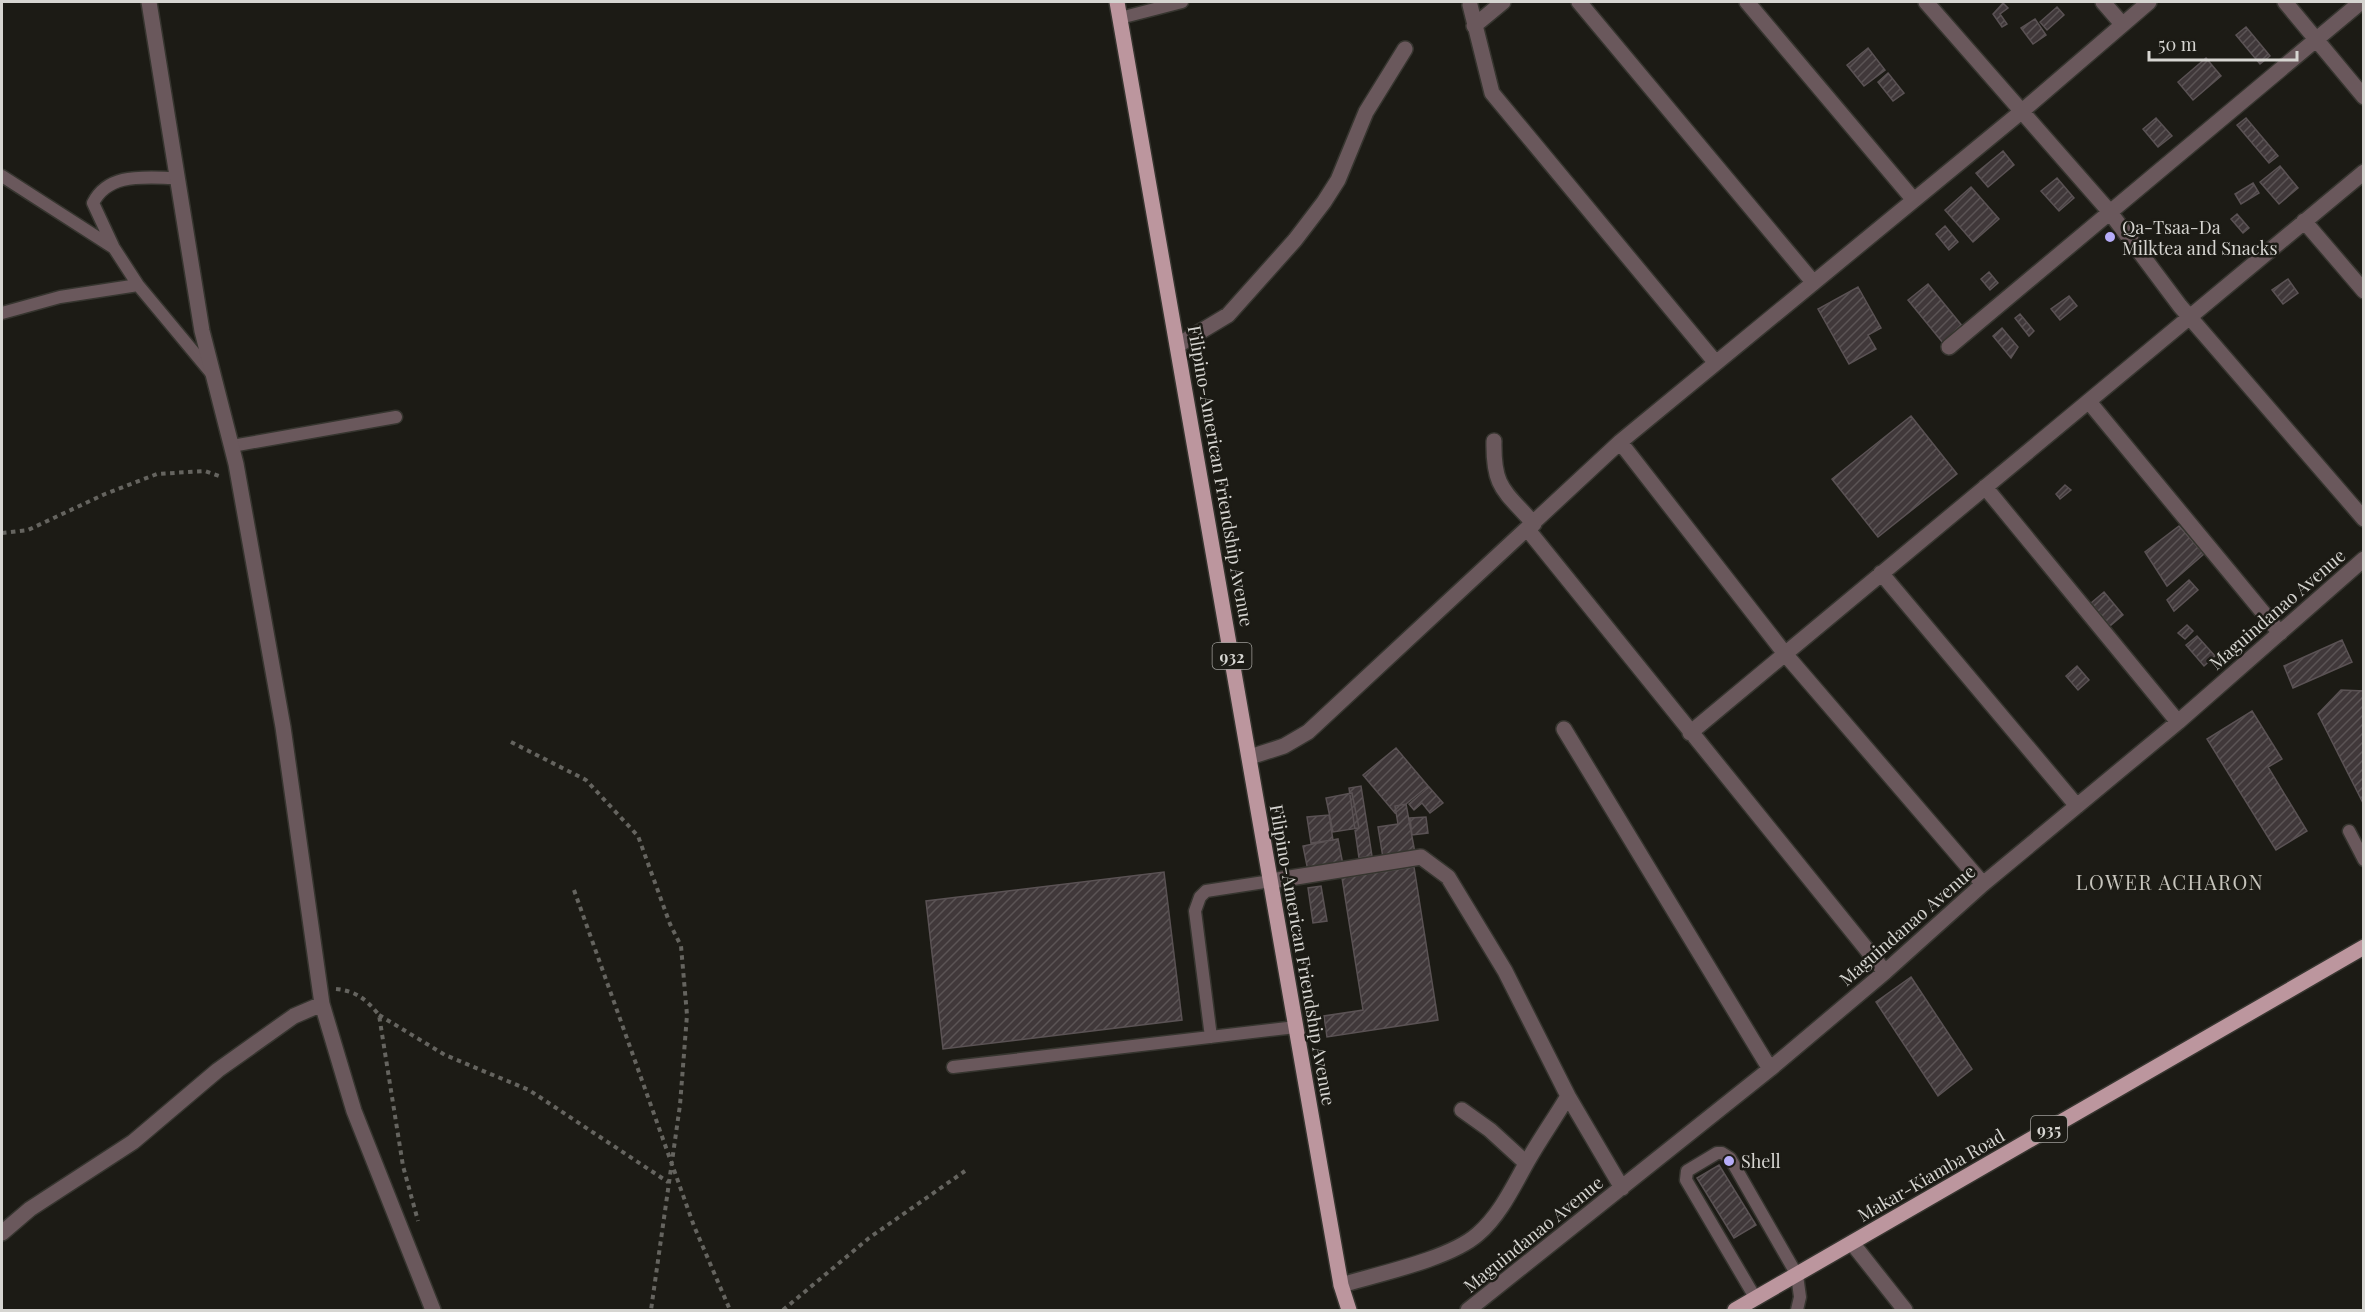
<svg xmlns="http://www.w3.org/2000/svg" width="2365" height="1312" font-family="'Playfair Display',serif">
<defs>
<pattern id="building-hatch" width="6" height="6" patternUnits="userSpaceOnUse" patternTransform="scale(1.5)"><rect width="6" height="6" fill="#40383a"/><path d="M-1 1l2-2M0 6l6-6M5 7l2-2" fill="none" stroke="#5b5455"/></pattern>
</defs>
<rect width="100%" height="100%" fill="#1c1b15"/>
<path fill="url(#building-hatch)" stroke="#5a5254" stroke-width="1.5" d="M 2003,3 L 2008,8 L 2000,14 L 2007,24 L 2002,27 L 1993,14 Z
M 2057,7 L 2064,15 L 2047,30 L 2040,22 Z
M 2035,19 L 2046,35 L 2033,44 L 2021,28 Z
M 2246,27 L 2270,56 L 2260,64 L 2236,35 Z
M 1868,48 L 1885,70 L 1864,86 L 1847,65 Z
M 2206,58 L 2221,76 L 2193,100 L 2178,82 Z
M 1888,73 L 1904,93 L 1893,101 L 1878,82 Z
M 2156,118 L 2172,136 L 2158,147 L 2143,129 Z
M 2246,118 L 2278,156 L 2269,163 L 2237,125 Z
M 2003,151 L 2014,165 L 1988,187 L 1976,173 Z
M 2280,166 L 2298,188 L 2279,204 L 2260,182 Z
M 2057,178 L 2074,198 L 2059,211 L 2041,191 Z
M 2253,183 L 2259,193 L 2241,204 L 2235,194 Z
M 1971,187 L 1999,219 L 1973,242 L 1945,210 Z
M 2237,214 L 2249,228 L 2243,233 L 2231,219 Z
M 1945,226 L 1958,242 L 1949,250 L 1936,234 Z
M 1989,272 L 1998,283 L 1990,290 L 1981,279 Z
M 2288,279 L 2298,293 L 2283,304 L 2272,290 Z
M 1928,284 L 1963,327 L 1943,343 L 1908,300 Z
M 1858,287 L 1881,328 L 1868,335 L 1876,349 L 1849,364 L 1818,309 Z
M 2069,296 L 2077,306 L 2060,320 L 2051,309 Z
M 2020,314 L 2034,331 L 2029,336 L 2015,318 Z
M 2002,328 L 2018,347 L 2011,358 L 1993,336 Z
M 1911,416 L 1957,474 L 1878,537 L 1832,479 Z
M 2065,485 L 2071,490 L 2060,499 L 2056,494 Z
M 2179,526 L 2204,554 L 2167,586 L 2145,552 Z
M 2189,580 L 2198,590 L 2174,611 L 2167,600 Z
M 2104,592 L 2123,615 L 2110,626 L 2091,603 Z
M 2187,625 L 2193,631 L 2185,639 L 2178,633 Z
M 2197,636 L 2215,656 L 2204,666 L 2186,645 Z
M 2342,640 L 2352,662 L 2293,688 L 2284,666 Z
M 2077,666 L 2089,680 L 2078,690 L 2066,676 Z
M 2341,690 L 2364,691 L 2364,805 L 2318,714 Z
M 2252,711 L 2282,759 L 2268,767 L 2307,831 L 2276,850 L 2207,739 Z
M 1396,748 L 1428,786 L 1395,813 L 1363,775 Z
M 1361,786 L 1372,856 L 1359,858 L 1349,788 Z
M 1429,787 L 1443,803 L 1430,813 L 1422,803 L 1414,810 L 1409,804 Z
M 1352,793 L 1359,828 L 1333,832 L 1326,798 Z
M 1406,804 L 1415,853 L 1383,858 L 1378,827 L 1398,824 L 1395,806 Z
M 1329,815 L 1333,840 L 1311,843 L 1307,817 Z
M 1426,817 L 1428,833 L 1412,835 L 1410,818 Z
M 1338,839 L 1343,865 L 1308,871 L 1303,846 Z
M 1414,867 L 1438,1020 L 1327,1037 L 1324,1016 L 1363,1010 L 1342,878 Z
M 1164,872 L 1182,1020 L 943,1049 L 926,901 Z
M 1321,886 L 1327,921 L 1313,923 L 1308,888 Z
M 1911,977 L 1972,1069 L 1938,1096 L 1876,1002 Z
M 1719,1165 L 1756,1225 L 1734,1238 L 1697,1178 Z"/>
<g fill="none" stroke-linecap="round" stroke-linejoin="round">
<defs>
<path id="lane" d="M 1120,18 L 1182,2
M 2,176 L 114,248 L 138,285
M 113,246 L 93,203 C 109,171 147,178 178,178
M 2,313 L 60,297 L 138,285 L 212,374
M 232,446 L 396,417
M 2349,831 L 2364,860
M 1211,1037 L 1195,911 L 1200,897 L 1206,891 L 1271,881
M 953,1067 L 1296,1027
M 1756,1299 L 1686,1180 L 1687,1171 L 1717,1153 L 1722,1153 L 1730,1158 L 1797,1275 L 1800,1297 L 1797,1310"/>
<path id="street" d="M 149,2 L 202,331 L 236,464 L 283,727 L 322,1004 L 354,1111 L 433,1310
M 1579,2 L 1813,282
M 1747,2 L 1913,199
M 1926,2 L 2109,211 L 2180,306 L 2364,519
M 2103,2 L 2122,24
M 2285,2 L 2364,97
M 1470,5 L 1492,93 L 1716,363
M 1474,26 L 1503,2
M 2304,221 L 2364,291
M 1178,345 L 1228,315 L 1295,240 L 1324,202 L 1338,180 L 1366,112 L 1405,49
M 1949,347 L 2361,2
M 2090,403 L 2280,633
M 1494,441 C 1493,488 1504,490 1534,524
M 1620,442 L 1786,655 L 1983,884
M 1985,487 L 2178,722
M 1528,530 L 1885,972
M 1881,573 L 2077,806
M 1564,729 L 1770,1069
M 1690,733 L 2364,172
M 1250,757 L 1284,746 L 1308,732 L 1620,442 L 2021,112 L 2149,2
M 1271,881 L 1421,857 L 1448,877 L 1505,971 L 1568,1096
M 1462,1110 L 1490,1130 L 1526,1163
M 2,1233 L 30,1209 L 133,1142 L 218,1070 L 294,1016 L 322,1004
M 1852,1243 L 1905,1310
M 1341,1285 C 1378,1274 1450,1259 1478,1234 C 1500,1215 1513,1187 1527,1162 C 1540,1139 1555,1118 1568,1096 L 1622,1188
M 1468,1310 L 1770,1069 L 1885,972 L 1983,884 L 2178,722 L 2364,559"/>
<path id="primary" d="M 1117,2 L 1321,1171 L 1341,1285 L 1349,1310
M 1735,1310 L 2364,947"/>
</defs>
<use href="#lane" stroke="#36352f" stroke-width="15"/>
<use href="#street" stroke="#36352f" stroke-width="18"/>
<use href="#primary" stroke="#36352f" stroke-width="18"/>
<path stroke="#65645f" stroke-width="4" stroke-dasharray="4.5 4.5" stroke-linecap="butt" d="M 2,533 L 28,530 L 105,494 L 157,474 L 205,471 L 222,477
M 511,742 L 586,780 L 638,836 L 670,924 L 681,946 L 687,1015 L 680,1105 L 651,1310
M 574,890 L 694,1226 L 730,1310
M 336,989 C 356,991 366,999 379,1015 L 403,1166 L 418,1221
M 379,1015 L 445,1055 L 529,1090 L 668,1182
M 783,1310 L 869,1238 L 965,1171"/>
<use href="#lane" stroke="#6a585c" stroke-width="12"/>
<use href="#street" stroke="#6a585c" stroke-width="15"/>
<use href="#primary" stroke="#bc969e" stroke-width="15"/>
</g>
<g fill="#b6acf8" stroke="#1c1b15" stroke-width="2">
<circle cx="2110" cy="237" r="6"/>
<circle cx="1729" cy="1161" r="6"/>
</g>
<g text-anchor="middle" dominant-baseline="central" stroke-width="5" stroke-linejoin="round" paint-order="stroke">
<g fill="#1c1b15" stroke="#9e9d99" stroke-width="1.5">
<rect x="1212.5" y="643" width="39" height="26" rx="4.5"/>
<rect x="2031" y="1116" width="36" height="26" rx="4.5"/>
</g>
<g font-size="16" font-weight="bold" fill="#d6d5d1">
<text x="1232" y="656">932</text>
<text x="2049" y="1129">935</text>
</g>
<g font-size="18" fill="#d6d5d1" stroke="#1c1b15" text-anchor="start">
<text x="2122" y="227">Qa-Tsaa-Da<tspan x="2122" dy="21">Milktea and Snacks</tspan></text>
<text x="1741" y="1161">Shell</text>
</g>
<g font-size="18" fill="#d6d5d1" stroke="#1c1b15">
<text transform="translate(1221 476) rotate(80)">Filipino-American Friendship Avenue</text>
<text transform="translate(2277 609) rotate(-41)">Maguindanao Avenue</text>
<text transform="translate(1907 925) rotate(-41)">Maguindanao Avenue</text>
<text transform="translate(1303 955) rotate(80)">Filipino-American Friendship Avenue</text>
<text transform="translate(1931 1175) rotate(-30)">Makar-Kiamba Road</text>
<text transform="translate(1533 1234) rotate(-39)">Maguindanao Avenue</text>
</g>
<g font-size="20" letter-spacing="1.5" fill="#c6c4bc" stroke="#1c1b15">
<text x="2170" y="881">LOWER ACHARON</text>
</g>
</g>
<rect width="2365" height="1312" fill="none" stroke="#d6d5d1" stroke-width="6"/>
<path d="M2149 51v9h148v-9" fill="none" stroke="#d6d5d1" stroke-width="3"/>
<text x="2158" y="51" font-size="18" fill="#d6d5d1" stroke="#1c1b15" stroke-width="4.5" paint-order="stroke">50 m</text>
</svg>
